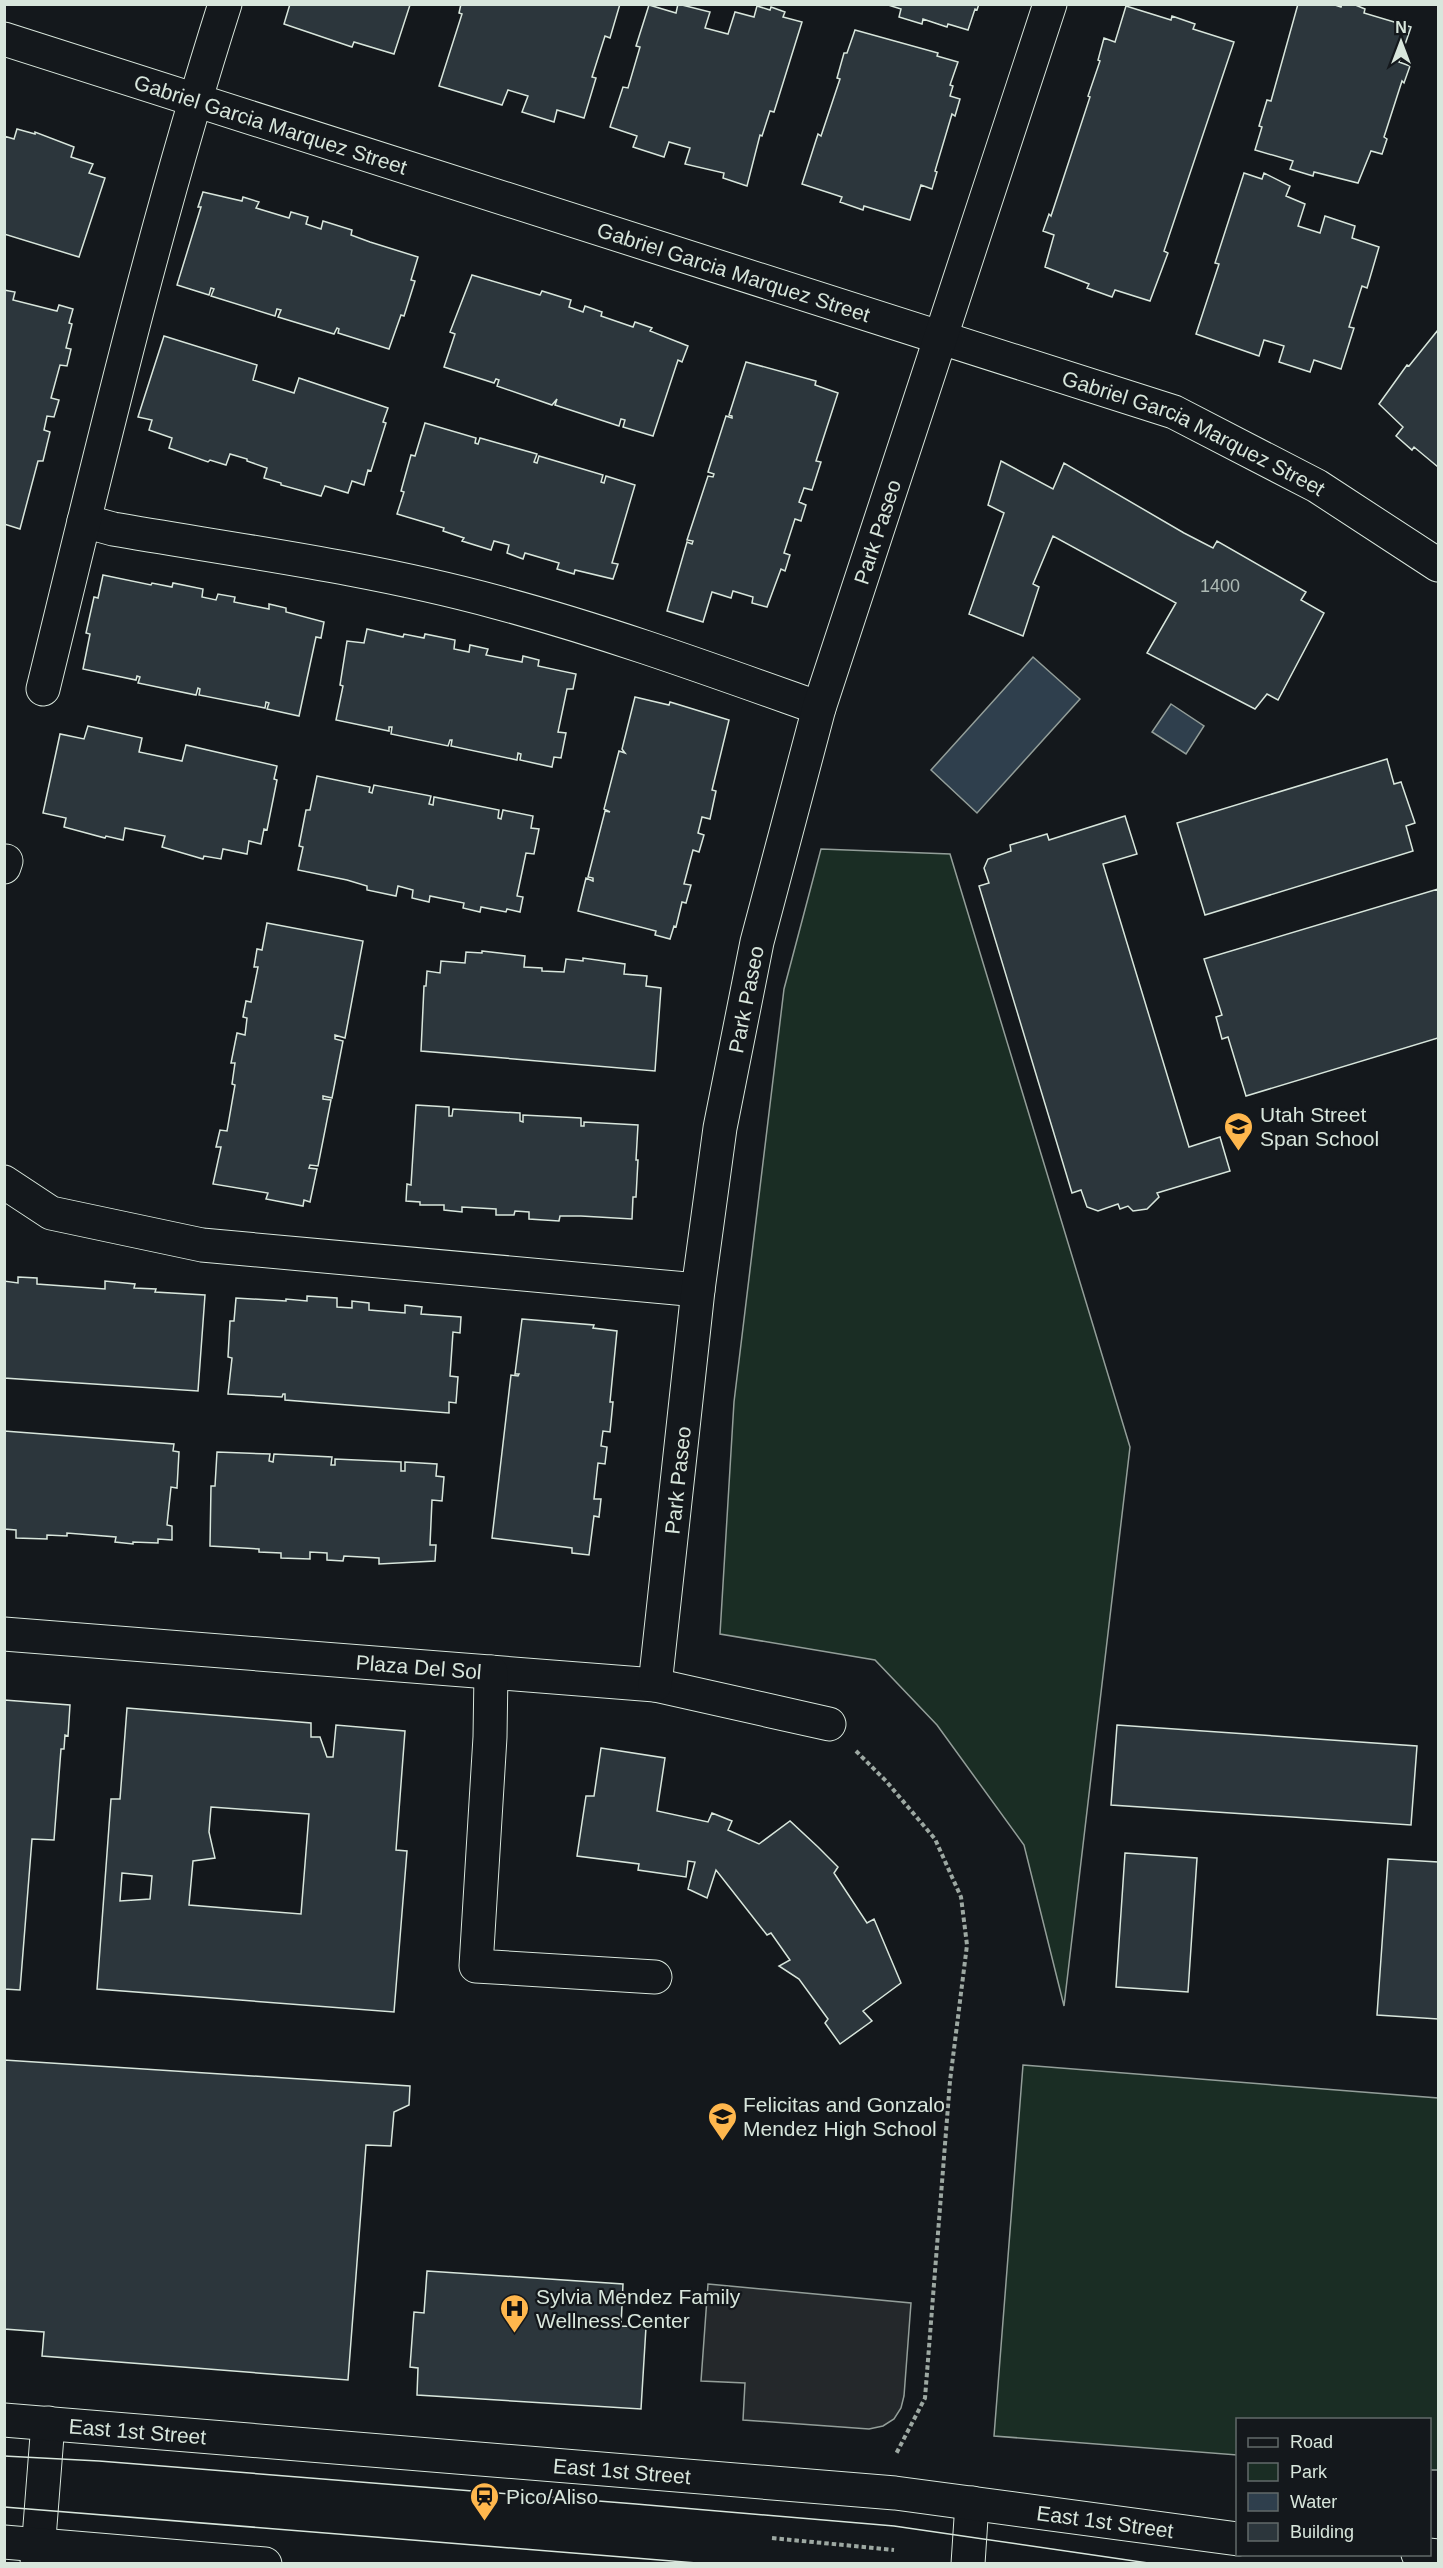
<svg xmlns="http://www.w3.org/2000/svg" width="1443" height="2568" font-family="Arial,sans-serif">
<rect width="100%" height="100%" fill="#14181c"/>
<path fill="#1a2d24" stroke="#939e99" stroke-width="1.5" d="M 821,849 L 950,854 L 1130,1447 L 1064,2006 L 1024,1845 L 937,1725 L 875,1660 L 720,1634 L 734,1402 L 784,989 Z
M 1023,2065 L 1438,2098 L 1438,2470 L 1430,2470 L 1430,2420 L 1238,2420 L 1237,2455 L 994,2436 Z"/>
<path fill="#24282b" stroke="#939e99" stroke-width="1.5" d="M 708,2284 L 911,2303 L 904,2396 L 901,2408 L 894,2419 L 883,2426 L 869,2429 L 743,2420 L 745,2383 L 701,2381 Z"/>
<path fill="#2f3f4d" stroke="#939e99" stroke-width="1.5" d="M 1033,657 L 1080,699 L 977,813 L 931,770 Z
M 1171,704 L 1204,726 L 1186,754 L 1152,732 Z"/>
<path fill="#2c363c" stroke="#d8e6dc" stroke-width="1.5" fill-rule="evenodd" d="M 290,4 L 408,4 L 410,5 L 394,54 L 354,42 L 352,47 L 284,24 Z
M 461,4 L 620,4 L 610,38 L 605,36 L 592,77 L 596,78 L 584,118 L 557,110 L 554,122 L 522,112 L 528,96 L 508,90 L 502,105 L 439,86 L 462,14 L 459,13 Z
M 678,4 L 710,12 L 705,28 L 728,34 L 735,12 L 754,17 L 757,6 L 770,10 L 771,7 L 785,12 L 783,17 L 802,22 L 774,112 L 770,111 L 762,136 L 760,135 L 747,186 L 723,178 L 724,173 L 685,164 L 690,148 L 669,142 L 664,157 L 633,147 L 637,136 L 610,127 L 623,87 L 628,88 L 640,47 L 636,46 L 649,5 L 676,13 Z
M 885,4 L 979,4 L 977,10 L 975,9 L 968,30 L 948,24 L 947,27 L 923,19 L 922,24 L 899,17 L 901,9 Z
M 1298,4 L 1332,4 L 1341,7 L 1342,4 L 1353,4 L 1365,9 L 1364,13 L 1411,27 L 1399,62 L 1410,66 L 1404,83 L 1402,81 L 1384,137 L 1387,139 L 1382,154 L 1371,151 L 1358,183 L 1314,172 L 1313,176 L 1290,169 L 1293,161 L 1255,150 L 1262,127 L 1259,126 L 1267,100 L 1271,101 Z
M 1126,6 L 1171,20 L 1172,16 L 1195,24 L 1193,29 L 1234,42 L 1164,251 L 1168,253 L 1150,301 L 1115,290 L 1112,297 L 1087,288 L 1089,284 L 1045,267 L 1054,235 L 1043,231 L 1049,214 L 1051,216 L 1090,97 L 1088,96 L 1100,61 L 1098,60 L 1104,38 L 1115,42 Z
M 855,30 L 938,53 L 937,56 L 958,62 L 950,85 L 953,86 L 950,96 L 960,99 L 955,116 L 952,114 L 935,171 L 937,172 L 932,189 L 921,185 L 910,220 L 864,206 L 863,210 L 840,202 L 842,197 L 802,184 L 818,134 L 821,136 L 840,79 L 837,78 L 844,53 L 847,53 Z
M 17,129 L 35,134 L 35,132 L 74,147 L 71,157 L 93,164 L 89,173 L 105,178 L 79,257 L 4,234 L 4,136 L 14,139 Z
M 1244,173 L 1262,179 L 1264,173 L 1290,186 L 1286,196 L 1305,204 L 1298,226 L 1320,233 L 1325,216 L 1355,226 L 1352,238 L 1379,247 L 1367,288 L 1362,286 L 1349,327 L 1354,328 L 1341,369 L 1314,360 L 1310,372 L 1279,362 L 1284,346 L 1264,340 L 1259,356 L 1196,334 L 1219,264 L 1215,263 Z
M 203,192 L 242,201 L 243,197 L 259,202 L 256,208 L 289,218 L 291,212 L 308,217 L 306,224 L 321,229 L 323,221 L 352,230 L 351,235 L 370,242 L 418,257 L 411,280 L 415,281 L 404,316 L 401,315 L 389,349 L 338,333 L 339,329 L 337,328 L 334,334 L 278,317 L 281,310 L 277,309 L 275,316 L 211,296 L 214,289 L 211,288 L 209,295 L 177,285 L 201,207 L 198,207 Z
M 472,275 L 540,295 L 542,291 L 571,300 L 569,307 L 583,312 L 585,306 L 602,312 L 601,316 L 633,327 L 635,322 L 652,328 L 650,331 L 688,346 L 682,362 L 678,360 L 653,436 L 623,427 L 625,420 L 621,419 L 619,426 L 555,405 L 557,399 L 552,405 L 497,386 L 499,380 L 496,379 L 494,383 L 444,367 L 455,334 L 450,332 Z
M 4,290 L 15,292 L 13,300 L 57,311 L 59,305 L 73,309 L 69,323 L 72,324 L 66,348 L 71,349 L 67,366 L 60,365 L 51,398 L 59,400 L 54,417 L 47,416 L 44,430 L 50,432 L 43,461 L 38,461 L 20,529 L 4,524 Z
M 1438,330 L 1438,467 L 1414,447 L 1412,450 L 1396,436 L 1403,427 L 1379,404 L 1407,365 L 1409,366 Z
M 164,336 L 257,365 L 253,380 L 294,393 L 299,378 L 388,408 L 383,422 L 386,423 L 371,471 L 368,470 L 364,485 L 352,481 L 348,493 L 325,486 L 321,496 L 281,485 L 281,483 L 264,478 L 267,468 L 247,461 L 247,459 L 230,454 L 226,465 L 210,460 L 208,462 L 169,448 L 172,438 L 149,430 L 152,420 L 138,417 Z
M 746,362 L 816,381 L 815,385 L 838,393 L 816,461 L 821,462 L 812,490 L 804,488 L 799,502 L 806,505 L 801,521 L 795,519 L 784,553 L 790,555 L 785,571 L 781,569 L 767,607 L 752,603 L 753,597 L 733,591 L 731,598 L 712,592 L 703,622 L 667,611 L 687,542 L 692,544 L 693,541 L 687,540 L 708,476 L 713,477 L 714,474 L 708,472 L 726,416 L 732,418 L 732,416 L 729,415 Z
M 425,423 L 476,438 L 475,443 L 478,444 L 480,438 L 537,454 L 534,462 L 537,463 L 539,456 L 603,475 L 601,482 L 604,483 L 606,476 L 635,485 L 612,563 L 618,564 L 613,579 L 575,570 L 574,574 L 557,569 L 559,563 L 525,553 L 523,559 L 507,553 L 509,545 L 494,541 L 491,550 L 462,541 L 464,538 L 443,531 L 444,528 L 397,514 L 404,492 L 401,491 L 411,455 L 415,456 Z
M 1001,461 L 1053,489 L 1064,463 L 1184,533 L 1213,548 L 1217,541 L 1306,592 L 1301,600 L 1324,613 L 1278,700 L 1267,694 L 1255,709 L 1147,653 L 1176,603 L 1053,536 L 1033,584 L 1039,587 L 1023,636 L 969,614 L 1004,513 L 988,505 Z
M 103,575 L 151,585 L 152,583 L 172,587 L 173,583 L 203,589 L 202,597 L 216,600 L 218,594 L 235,597 L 234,602 L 269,609 L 269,604 L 286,608 L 286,612 L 324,622 L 321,638 L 316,637 L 299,716 L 267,709 L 269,703 L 266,702 L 265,708 L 199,695 L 200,689 L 198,688 L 196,695 L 138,683 L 140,677 L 137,676 L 136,680 L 83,669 L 90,634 L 86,633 L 94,597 L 98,598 Z
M 367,629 L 403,637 L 404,634 L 424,638 L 425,634 L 455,640 L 454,649 L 469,652 L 470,645 L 488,649 L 486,655 L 522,662 L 523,656 L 539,660 L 538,666 L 576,674 L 573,689 L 567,689 L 558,732 L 566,733 L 561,758 L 554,757 L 552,767 L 520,760 L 521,754 L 518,753 L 517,760 L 451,746 L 452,740 L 450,740 L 448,746 L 391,734 L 392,727 L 389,727 L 389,731 L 336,720 L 343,686 L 340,685 L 347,641 L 364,643 Z
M 635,697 L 669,705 L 670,702 L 729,720 L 712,790 L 716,791 L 710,819 L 702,817 L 698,833 L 704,835 L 699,852 L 693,850 L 684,884 L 691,885 L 686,903 L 682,902 L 676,927 L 674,926 L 670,939 L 655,935 L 656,931 L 578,911 L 586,878 L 593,881 L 593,878 L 588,877 L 605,811 L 610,812 L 604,809 L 619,751 L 625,753 L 622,749 Z
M 88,726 L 142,738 L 139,752 L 182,761 L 186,745 L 277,766 L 274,779 L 277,780 L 267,830 L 264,829 L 261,844 L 249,841 L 247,854 L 223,849 L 221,859 L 204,856 L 203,859 L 162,847 L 165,836 L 125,828 L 123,840 L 106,836 L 105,838 L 64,827 L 66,818 L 43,813 L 60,734 L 84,739 Z
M 1387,759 L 1394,784 L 1401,782 L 1415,823 L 1406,826 L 1413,851 L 1205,915 L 1177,823 Z
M 317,776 L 370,787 L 369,792 L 372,793 L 374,785 L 431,796 L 429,804 L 433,805 L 434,797 L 499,810 L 498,818 L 501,819 L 503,810 L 533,816 L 531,828 L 539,829 L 534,854 L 526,853 L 517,896 L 523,897 L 520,912 L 507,909 L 506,912 L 481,907 L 480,912 L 463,908 L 464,903 L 430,896 L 429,902 L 412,898 L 413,890 L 398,886 L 396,896 L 367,890 L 367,886 L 347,880 L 298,870 L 303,847 L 299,846 L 306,810 L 310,810 Z
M 1125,816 L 1137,854 L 1103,864 L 1189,1147 L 1220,1137 L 1230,1171 L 1157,1193 L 1159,1197 L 1147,1209 L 1133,1211 L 1128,1206 L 1120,1209 L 1118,1204 L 1098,1211 L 1087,1207 L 1081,1190 L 1072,1193 L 979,886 L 989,883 L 984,868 L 988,859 L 1011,851 L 1010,845 L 1047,834 L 1049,840 Z
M 1438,889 L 1438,1038 L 1246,1096 L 1228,1037 L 1222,1039 L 1216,1017 L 1222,1015 L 1204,959 Z
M 267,923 L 363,941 L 345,1038 L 335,1035 L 335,1039 L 343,1041 L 332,1098 L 323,1096 L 323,1099 L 331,1100 L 318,1166 L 310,1165 L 309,1168 L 317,1169 L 310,1202 L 304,1200 L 303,1206 L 266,1199 L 268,1193 L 213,1184 L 221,1147 L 216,1147 L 220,1130 L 227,1131 L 235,1085 L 232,1084 L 235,1063 L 231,1063 L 237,1033 L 245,1035 L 247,1018 L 243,1017 L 246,1001 L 251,1002 L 258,967 L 254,967 L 257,949 L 262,950 Z
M 482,951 L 525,956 L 524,967 L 542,968 L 542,971 L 564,972 L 566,959 L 583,961 L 583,958 L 625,964 L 624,974 L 647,976 L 646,986 L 661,988 L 655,1071 L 421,1051 L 424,986 L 426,986 L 427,971 L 440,973 L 441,961 L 465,963 L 466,952 L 482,953 Z
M 416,1105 L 449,1107 L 449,1116 L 452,1116 L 453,1109 L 520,1113 L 520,1121 L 523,1122 L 523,1115 L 581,1118 L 581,1126 L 584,1126 L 584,1122 L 638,1125 L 636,1160 L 638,1160 L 636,1197 L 633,1197 L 632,1219 L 581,1216 L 560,1216 L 559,1221 L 529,1219 L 529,1212 L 515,1211 L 514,1215 L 496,1215 L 496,1209 L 462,1207 L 462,1212 L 444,1210 L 444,1205 L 420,1205 L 420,1202 L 406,1201 L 407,1184 L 411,1185 Z
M 18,1277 L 37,1278 L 37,1284 L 105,1289 L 105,1281 L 135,1284 L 134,1288 L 156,1289 L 155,1292 L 205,1295 L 198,1391 L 4,1378 L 4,1281 L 18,1283 Z
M 307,1296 L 337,1298 L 337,1307 L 352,1308 L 352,1301 L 369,1303 L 369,1310 L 405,1313 L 405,1305 L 422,1307 L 421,1314 L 461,1317 L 460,1333 L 453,1332 L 450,1376 L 458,1377 L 456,1403 L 449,1402 L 449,1413 L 285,1400 L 285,1394 L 283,1394 L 282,1397 L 228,1394 L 232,1358 L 228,1357 L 230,1321 L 234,1321 L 236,1298 L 286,1301 L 286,1299 L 307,1301 Z
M 522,1319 L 594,1325 L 593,1328 L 617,1331 L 610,1402 L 613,1402 L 610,1432 L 603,1431 L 601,1446 L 607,1447 L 605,1464 L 598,1463 L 594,1499 L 601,1499 L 599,1517 L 594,1516 L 589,1555 L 572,1553 L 572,1548 L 492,1538 L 511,1375 L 518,1376 L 519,1374 L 515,1374 Z
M 4,1431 L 174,1444 L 173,1451 L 179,1452 L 177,1488 L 171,1487 L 167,1525 L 172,1526 L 172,1540 L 158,1539 L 158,1543 L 133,1542 L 133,1544 L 115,1542 L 116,1537 L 67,1533 L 67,1536 L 47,1535 L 47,1539 L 16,1538 L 16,1530 L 4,1529 Z
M 217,1452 L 270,1454 L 269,1461 L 273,1462 L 274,1454 L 332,1457 L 331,1465 L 335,1465 L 335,1459 L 401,1462 L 401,1471 L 405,1471 L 405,1462 L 437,1464 L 436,1476 L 444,1477 L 442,1501 L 432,1500 L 430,1545 L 436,1545 L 435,1561 L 379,1564 L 379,1558 L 344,1556 L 343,1561 L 327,1560 L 327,1553 L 310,1552 L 310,1559 L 281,1558 L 281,1553 L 259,1552 L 259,1549 L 210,1546 L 211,1486 L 215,1486 Z
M 4,1700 L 70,1705 L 68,1736 L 65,1735 L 64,1749 L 61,1749 L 54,1840 L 32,1839 L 20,1990 L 4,1989 Z
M 127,1708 L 311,1723 L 311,1737 L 320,1737 L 327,1757 L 333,1757 L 336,1725 L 405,1731 L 396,1850 L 407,1851 L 394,2012 L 97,1989 L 111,1799 L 120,1799 ZM 211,1807 L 309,1814 L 301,1914 L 189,1905 L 193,1861 L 215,1858 L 209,1832 ZM 122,1873 L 152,1876 L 150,1899 L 120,1901 Z
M 1117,1725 L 1417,1746 L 1411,1825 L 1111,1805 Z
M 601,1748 L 665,1758 L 657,1811 L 708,1822 L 712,1813 L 732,1821 L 728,1830 L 759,1844 L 790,1821 L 818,1847 L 838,1867 L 834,1873 L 867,1923 L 874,1919 L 901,1983 L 863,2011 L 872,2021 L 840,2044 L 825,2023 L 828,2019 L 799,1979 L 779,1966 L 790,1960 L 771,1933 L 767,1935 L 716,1870 L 707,1898 L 688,1889 L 695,1862 L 688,1861 L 686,1877 L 638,1870 L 639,1864 L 577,1856 L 586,1796 L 594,1796 Z
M 1125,1853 L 1197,1858 L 1188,1992 L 1116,1987 Z
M 1388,1859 L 1438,1862 L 1438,2019 L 1377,2015 Z
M 4,2060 L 410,2086 L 409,2105 L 394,2112 L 391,2146 L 366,2145 L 348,2380 L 42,2356 L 44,2332 L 4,2329 Z
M 427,2271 L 623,2284 L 621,2326 L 646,2327 L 641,2409 L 417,2395 L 418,2368 L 410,2367 L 414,2312 L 424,2313 Z"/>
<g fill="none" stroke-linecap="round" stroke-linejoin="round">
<defs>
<g id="minor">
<path id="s1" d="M 4,39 L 1174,412 L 1317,486 L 1438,565"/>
<path d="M 84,521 L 113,529 C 241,551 371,568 496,602 C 605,631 712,670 819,708"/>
<path d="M 43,689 C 99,460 153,230 225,4"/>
<path d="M 4,867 L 6,861"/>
<path d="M 4,1182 L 51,1213 L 202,1245 L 698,1290"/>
<path id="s2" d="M 4,1634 L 655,1685 L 829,1724"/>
<path d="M 491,1672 L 490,1737 L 476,1966 L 655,1977"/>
<path id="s3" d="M 655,1685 L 698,1290 L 720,1128 L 757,942 L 819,708 L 1050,4"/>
<path d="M 37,2564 L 48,2423"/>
<path d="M 968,2564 L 972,2503"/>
</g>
<g id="major">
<path id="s4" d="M 4,2420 L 895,2493 L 1238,2539"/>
<path d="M 4,2542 L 265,2564"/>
<path d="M 1418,2554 L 1438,2556"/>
</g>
</defs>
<use href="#minor" stroke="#d8e6dc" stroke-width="35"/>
<use href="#major" stroke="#d8e6dc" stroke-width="35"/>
<path stroke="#9da8a2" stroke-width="4" stroke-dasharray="4.5 3" stroke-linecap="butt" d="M 856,1751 L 886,1781 L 935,1839 L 961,1897 L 967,1945 L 950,2081 L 925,2398 L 896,2454
M 772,2538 L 894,2550"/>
<use href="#minor" stroke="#14181c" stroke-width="33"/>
<use href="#major" stroke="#14181c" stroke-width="33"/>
<path stroke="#d8e6dc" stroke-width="1.5" d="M 4,2456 L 99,2461 L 636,2504 L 894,2526 L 1155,2564
M 4,2507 L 709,2564"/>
</g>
<defs>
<symbol id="school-pin" viewBox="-11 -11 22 30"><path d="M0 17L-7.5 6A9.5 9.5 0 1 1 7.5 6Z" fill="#ffb74d" stroke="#14181c"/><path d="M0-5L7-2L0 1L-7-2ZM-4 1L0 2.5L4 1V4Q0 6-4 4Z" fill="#111"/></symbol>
<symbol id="hospital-pin" viewBox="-11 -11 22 30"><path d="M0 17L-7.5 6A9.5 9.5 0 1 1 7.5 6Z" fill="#ffb74d" stroke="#14181c"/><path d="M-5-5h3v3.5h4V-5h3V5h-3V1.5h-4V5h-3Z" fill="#111"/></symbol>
<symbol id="station-pin" viewBox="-11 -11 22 30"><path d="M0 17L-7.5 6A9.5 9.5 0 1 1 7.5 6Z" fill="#ffb74d" stroke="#14181c"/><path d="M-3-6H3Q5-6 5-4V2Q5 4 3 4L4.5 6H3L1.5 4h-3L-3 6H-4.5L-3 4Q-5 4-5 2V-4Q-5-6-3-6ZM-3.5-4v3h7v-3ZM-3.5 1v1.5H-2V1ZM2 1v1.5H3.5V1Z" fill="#111"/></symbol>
</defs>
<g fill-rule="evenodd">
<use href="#school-pin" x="1222" y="1110" width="33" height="45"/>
<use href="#school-pin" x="706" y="2100" width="33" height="45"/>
<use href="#hospital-pin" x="498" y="2292" width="33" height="45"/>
<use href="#station-pin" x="468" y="2480" width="33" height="45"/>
</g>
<g text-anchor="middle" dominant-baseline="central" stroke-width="4.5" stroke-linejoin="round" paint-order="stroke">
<g font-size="18" fill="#adbab4">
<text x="1220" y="586">1400</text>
</g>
<g font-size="21" fill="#d8e6dc" stroke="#14181c">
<text stroke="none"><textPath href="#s1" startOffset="280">Gabriel Garcia Marquez Street</textPath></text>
<text stroke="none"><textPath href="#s1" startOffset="766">Gabriel Garcia Marquez Street</textPath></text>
<text stroke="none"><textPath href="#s1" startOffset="1254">Gabriel Garcia Marquez Street</textPath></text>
<text stroke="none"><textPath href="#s3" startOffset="1178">Park Paseo</textPath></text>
<text stroke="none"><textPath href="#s3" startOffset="692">Park Paseo</textPath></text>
<text stroke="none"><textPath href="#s3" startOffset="206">Park Paseo</textPath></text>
<text stroke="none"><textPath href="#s2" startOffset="416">Plaza Del Sol</textPath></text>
<text stroke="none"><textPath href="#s4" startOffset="134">East 1st Street</textPath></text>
<text stroke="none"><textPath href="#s4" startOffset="620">East 1st Street</textPath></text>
<text stroke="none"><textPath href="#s4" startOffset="1106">East 1st Street</textPath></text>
</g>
<g font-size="21" fill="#d8e6dc" stroke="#14181c" text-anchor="start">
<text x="1260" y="1114">Utah Street<tspan x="1260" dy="24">Span School</tspan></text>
<text x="743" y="2104">Felicitas and Gonzalo<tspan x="743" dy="24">Mendez High School</tspan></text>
<text x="536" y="2296">Sylvia Mendez Family<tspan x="536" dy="24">Wellness Center</tspan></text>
<text x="506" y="2496">Pico/Aliso</text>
</g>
</g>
<rect width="1443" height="2568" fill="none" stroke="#d8e6dc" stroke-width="12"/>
<rect x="1236" y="2418" width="195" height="138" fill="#14181c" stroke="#626a69" stroke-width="1.5"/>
<rect x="1248" y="2438" width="30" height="9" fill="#14181c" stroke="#626a69" stroke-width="1.5"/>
<text x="1290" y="2448" font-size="18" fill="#d8e6dc">Road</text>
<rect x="1248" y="2463" width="30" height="18" fill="#1a2d24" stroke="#626a69" stroke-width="1.5"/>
<text x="1290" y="2478" font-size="18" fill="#d8e6dc">Park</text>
<rect x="1248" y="2493" width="30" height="18" fill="#2f3f4d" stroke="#626a69" stroke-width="1.5"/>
<text x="1290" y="2508" font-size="18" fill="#d8e6dc">Water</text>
<rect x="1248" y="2523" width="30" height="18" fill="#2c363c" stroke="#626a69" stroke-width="1.5"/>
<text x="1290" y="2538" font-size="18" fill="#d8e6dc">Building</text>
<g transform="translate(1401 42)" stroke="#14181c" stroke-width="4.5" paint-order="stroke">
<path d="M0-4.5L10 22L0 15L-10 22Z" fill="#d8e6dc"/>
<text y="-9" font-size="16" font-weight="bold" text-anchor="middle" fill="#d8e6dc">N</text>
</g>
</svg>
